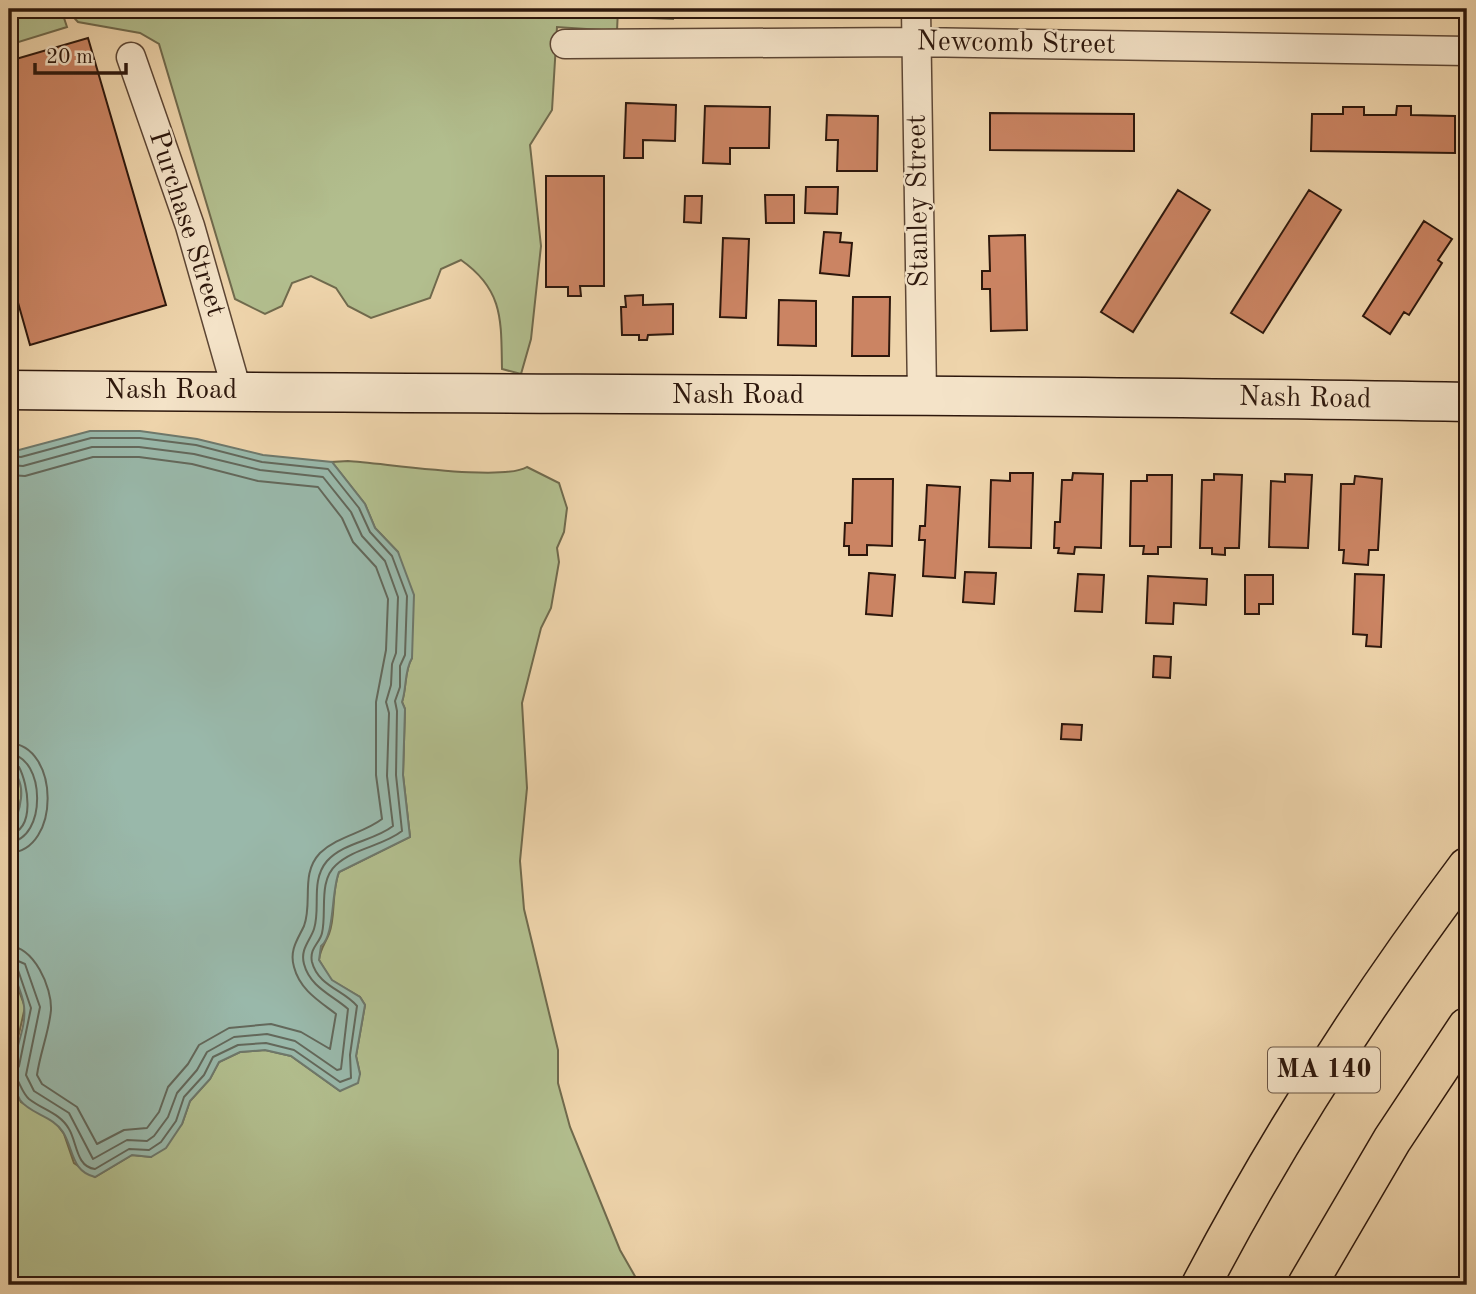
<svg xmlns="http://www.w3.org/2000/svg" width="1476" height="1294" font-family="'Old Standard TT',serif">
<rect width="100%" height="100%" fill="#eed4ab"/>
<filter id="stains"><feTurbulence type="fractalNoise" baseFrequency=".00286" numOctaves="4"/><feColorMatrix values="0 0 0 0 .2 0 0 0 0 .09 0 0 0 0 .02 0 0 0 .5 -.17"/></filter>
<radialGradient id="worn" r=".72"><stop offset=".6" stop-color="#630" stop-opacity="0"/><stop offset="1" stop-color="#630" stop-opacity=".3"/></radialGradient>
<path fill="#b2be8e" stroke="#706a4d" stroke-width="2" d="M 9,9 L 61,9 L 67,27 L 9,45 Z
M 66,9 L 618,9 L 617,31 L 557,27 L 552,110 L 530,145 L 541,246 L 531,339 L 521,374 L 502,369 C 501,321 504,290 461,260 L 441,269 L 430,298 L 371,318 L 348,306 L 336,288 L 311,276 L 292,283 L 282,306 L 265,314 L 235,299 L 159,44 L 140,33 L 78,22 Z
M 626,9 L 673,9 L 673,19 L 626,17 Z
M 348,461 C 384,463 502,482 527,467 L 559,483 L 567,508 L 564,532 L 557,548 L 559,562 L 551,608 L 541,628 L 522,703 L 527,788 L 520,861 L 524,909 L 558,1050 L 558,1083 L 570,1127 L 620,1250 L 640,1285 L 9,1285 L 9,955 L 10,967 L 25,1007 L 9,1078 L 21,1102 L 56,1123 L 64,1134 L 74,1163 L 95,1177 L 132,1155 L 151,1157 L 182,1124 L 190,1101 L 210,1079 L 219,1062 L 240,1052 L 265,1050 L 291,1056 L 340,1091 L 360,1074 L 356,1056 L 365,1005 L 360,997 L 331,980 L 319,960 C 320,949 325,944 329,934 C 336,916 331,893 339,872 L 410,837 L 403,775 L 405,709 L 402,702 C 407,687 404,671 412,658 L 398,552 L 375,528 L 365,504 L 332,462 Z
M 9,769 C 30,781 20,815 9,831 Z"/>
<path fill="#99b8aa" stroke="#6e786b" stroke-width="2" d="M 90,431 L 140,431 L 197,439 L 263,455 L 332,462 L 365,504 L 375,528 L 398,552 L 414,595 L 412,658 C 404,671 407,687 402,702 L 405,709 L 403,775 L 410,837 L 339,872 C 331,891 335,936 321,946 L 319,960 L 332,980 L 360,997 L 365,1005 L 356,1056 L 360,1074 L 358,1083 L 340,1091 L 291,1056 L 265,1050 L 240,1052 L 219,1062 L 210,1079 L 190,1101 L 182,1124 L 166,1148 L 151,1157 L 132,1155 L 95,1177 C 71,1171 74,1150 63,1132 C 53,1116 30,1114 20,1100 C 0,1065 28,1039 24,1006 C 22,988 10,973 9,955 L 9,831 C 20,815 30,781 9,769 L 9,449 L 19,450 Z"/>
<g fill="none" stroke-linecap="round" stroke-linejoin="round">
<path stroke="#63685b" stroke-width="2" d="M 9,456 L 21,457 L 91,438 L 140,438 L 196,445 L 262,462 L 328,469 L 359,508 L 370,532 L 392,556 L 407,596 L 405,655 L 400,666 L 400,687 L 395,701 L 397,711 L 396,775 L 402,831 C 383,846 354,848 336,865 C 318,881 327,912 322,933 C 320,943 309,948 312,962 C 318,986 344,990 357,1006 L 350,1055 L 351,1078 L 340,1082 L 294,1050 L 266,1043 L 238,1045 L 213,1057 L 204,1075 L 184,1097 L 176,1121 L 161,1142 L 149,1150 L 129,1149 L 95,1169 C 76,1167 77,1142 69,1129 C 60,1113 43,1110 29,1099 C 22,1093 20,1082 14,1075 L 19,1066 L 31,1008 L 18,970 L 9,966
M 9,465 L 23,466 L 92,447 L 139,447 L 194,454 L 260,470 L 323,477 L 351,512 L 362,536 L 385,561 L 398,597 L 396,653 L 392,664 L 391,685 L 386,702 L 389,713 L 387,776 L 393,826 C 374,841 344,842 327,861 C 310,881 321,908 314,929 C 310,941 300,949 304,964 C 310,987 332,995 348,1009 L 341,1069 L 337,1070 L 295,1041 L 267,1034 L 234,1037 L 207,1052 L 197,1070 L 177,1093 L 168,1117 L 154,1136 L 147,1141 L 127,1140 L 93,1159 L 69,1113 L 34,1091 L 26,1075 L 40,1007 L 25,964 L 9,957
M 9,475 L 25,476 L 93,457 L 139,457 L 192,464 L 258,481 L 318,487 L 342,518 L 353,542 L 376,567 L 388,599 L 386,650 L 376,702 L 376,775 L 382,819 C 364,833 338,836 320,853 C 300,874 313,902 304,926 C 298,939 289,950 294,967 C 300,990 319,1001 336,1014 L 330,1049 L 301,1032 L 271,1024 L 229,1028 L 199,1045 L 188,1064 L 168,1087 L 159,1112 L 147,1128 L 124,1130 L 97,1144 L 77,1107 L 42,1084 L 37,1075 C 40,1053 49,1032 51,1010 C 52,987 34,947 9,946
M 9,743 C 60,745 61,851 9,853
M 9,754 C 46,756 47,840 9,842
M 9,763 L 19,767 C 28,784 36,830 9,834"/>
</g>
<path fill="#cb8463" stroke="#2d170c" stroke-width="2" d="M 88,38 L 166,305 L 30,345 L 15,292 L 9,294 L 9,61 Z
M 626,103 L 676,105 L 675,141 L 643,140 L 643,158 L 624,158 Z
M 705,106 L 770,107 L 769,148 L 730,148 L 730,164 L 703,163 Z
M 1397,106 L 1411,106 L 1411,115 L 1455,116 L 1455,153 L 1311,151 L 1312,114 L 1343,114 L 1343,107 L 1364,107 L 1364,115 L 1396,115 Z
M 990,113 L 1134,114 L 1134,151 L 990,150 Z
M 827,115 L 878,116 L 877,171 L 837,171 L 838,140 L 826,140 Z
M 546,176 L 604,176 L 604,286 L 580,286 L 581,296 L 568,296 L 568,287 L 546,287 Z
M 806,187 L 838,187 L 837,214 L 805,213 Z
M 1178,190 L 1210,210 L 1133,332 L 1101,312 Z
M 1309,190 L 1341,210 L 1263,333 L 1231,313 Z
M 765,195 L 794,195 L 794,223 L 766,223 Z
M 685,196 L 702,196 L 701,223 L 684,222 Z
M 1424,221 L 1452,239 L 1438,260 L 1442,263 L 1409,315 L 1404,312 L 1390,334 L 1363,316 Z
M 824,232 L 841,233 L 840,242 L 852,243 L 849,276 L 820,273 Z
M 1025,235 L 1027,330 L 991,331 L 990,289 L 982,289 L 982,271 L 990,271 L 989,236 Z
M 723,238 L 749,239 L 746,318 L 720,317 Z
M 643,295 L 643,305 L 673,304 L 673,334 L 648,335 L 647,340 L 639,340 L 639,335 L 622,335 L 621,307 L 626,307 L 625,296 Z
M 853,297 L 890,297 L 889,356 L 852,356 Z
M 779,300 L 816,301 L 816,346 L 778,345 Z
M 1010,473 L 1033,473 L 1031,548 L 989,547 L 991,480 L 1010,481 Z
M 1073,473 L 1103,474 L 1101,548 L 1075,547 L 1074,554 L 1058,553 L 1059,548 L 1054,548 L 1055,522 L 1060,522 L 1062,480 L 1072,480 Z
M 1214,474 L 1242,475 L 1239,548 L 1225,548 L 1225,555 L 1212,554 L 1212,548 L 1200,548 L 1202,480 L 1214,480 Z
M 1285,474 L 1312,475 L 1308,548 L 1269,547 L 1271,481 L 1285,482 Z
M 1147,475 L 1172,475 L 1171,547 L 1158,547 L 1158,554 L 1143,554 L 1144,546 L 1130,546 L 1131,481 L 1147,481 Z
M 1355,476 L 1382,479 L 1378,550 L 1369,550 L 1368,565 L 1343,563 L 1344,550 L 1339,550 L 1341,484 L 1354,484 Z
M 853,479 L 893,479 L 892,546 L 867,545 L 867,555 L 849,555 L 849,546 L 844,546 L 845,523 L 852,523 Z
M 927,485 L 960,487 L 955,578 L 923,576 L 925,540 L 919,540 L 920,526 L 925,526 Z
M 965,572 L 996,573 L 994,604 L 963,602 Z
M 869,573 L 895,575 L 892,616 L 866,614 Z
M 1078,574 L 1104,575 L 1102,612 L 1075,611 Z
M 1355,574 L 1384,575 L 1381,647 L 1366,646 L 1367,635 L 1353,634 Z
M 1245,575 L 1273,575 L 1273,604 L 1259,604 L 1259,614 L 1245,614 Z
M 1148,576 L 1207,579 L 1206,605 L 1174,603 L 1173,624 L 1146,623 Z
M 1154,656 L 1171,657 L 1170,678 L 1153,677 Z
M 1062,724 L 1082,725 L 1081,740 L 1061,739 Z"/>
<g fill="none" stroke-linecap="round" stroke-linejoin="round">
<defs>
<path id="minor" d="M 916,9 L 922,394
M 565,44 L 916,42 L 1467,51
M 131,57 L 190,226 L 237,391"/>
<path id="secondary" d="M 9,390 C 495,395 981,393 1467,402"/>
<path id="motorway" d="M 1201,1285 C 1278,1138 1367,1000 1467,867
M 1307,1285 L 1392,1140 L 1467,1027"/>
</defs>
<use href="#minor" stroke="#5d4634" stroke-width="31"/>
<use href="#secondary" stroke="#2d170c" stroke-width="41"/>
<use href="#motorway" stroke="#2d170c" stroke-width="41"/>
<use href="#minor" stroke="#f4e3c8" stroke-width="28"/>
<use href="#secondary" stroke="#f4e3c8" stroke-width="38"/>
<use href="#motorway" stroke="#eed4ab" stroke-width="38"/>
</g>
<g text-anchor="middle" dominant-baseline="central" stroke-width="5" stroke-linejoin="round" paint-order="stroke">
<rect fill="#f4e3c8" stroke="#695444" stroke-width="2" x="1268" y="1047.5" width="112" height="45" rx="5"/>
<g font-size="26" font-weight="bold" fill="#2d170c">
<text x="1324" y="1070">MA 140</text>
</g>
<g font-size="28" fill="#2d170c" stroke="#f4e3c8">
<text transform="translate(1016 44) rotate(1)">Newcomb Street</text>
<text transform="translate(919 201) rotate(-91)">Stanley Street</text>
<text transform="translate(186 224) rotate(72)">Purchase Street</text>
<text x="171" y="391">Nash Road</text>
<text x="738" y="396">Nash Road</text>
<text transform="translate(1305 399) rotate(1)">Nash Road</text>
</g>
</g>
<rect width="1476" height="1294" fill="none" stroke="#eed4ab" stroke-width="35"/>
<rect x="10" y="10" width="1455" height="1273" fill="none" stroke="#2d170c" stroke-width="3.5"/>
<rect x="18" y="18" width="1441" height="1259" fill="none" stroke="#2d170c" stroke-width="2"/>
<path d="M35 63v10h91v-10" fill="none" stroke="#2d170c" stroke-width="3.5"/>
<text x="46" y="63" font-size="21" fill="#2d170c" stroke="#f4e3c8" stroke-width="5" paint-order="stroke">20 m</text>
<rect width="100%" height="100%" filter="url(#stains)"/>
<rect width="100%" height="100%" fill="url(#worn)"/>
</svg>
